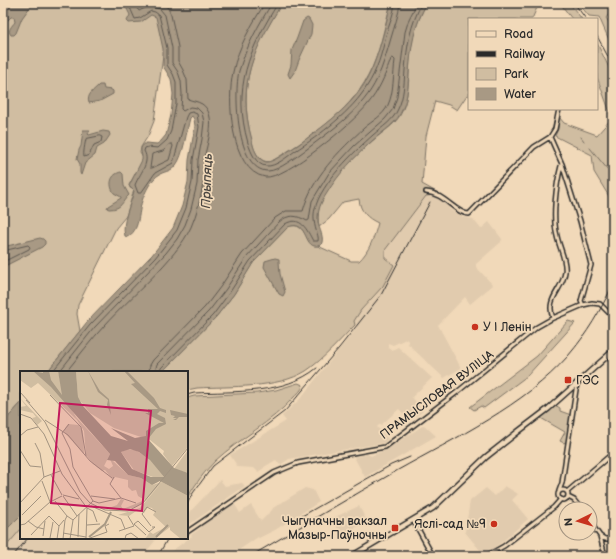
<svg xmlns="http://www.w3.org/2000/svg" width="616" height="559" font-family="'Balsamiq Sans',sans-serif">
<rect width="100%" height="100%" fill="#f1d9b9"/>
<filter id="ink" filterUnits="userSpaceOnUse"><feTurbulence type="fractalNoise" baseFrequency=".025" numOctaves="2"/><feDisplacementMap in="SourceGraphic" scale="8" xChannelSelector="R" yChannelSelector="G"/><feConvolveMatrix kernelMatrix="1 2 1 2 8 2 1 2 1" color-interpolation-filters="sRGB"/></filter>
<g filter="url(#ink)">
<path fill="#e1cbae" d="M 434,195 L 439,197 L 450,205 L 449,209 L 463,217 L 473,219 L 481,229 L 489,222 L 502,239 L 501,242 L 476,264 L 476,267 L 493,285 L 470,304 L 465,297 L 438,325 L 461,368 L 444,378 L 411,347 L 411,346 L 408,344 L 409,342 L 406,339 L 393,345 L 388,343 L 388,348 L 392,350 L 398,347 L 432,378 L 412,397 L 423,411 L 410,421 L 399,409 L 381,425 L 379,425 L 377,427 L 388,439 L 384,443 L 289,459 L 280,465 L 276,460 L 264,467 L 264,468 L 258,472 L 254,468 L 238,467 L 230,455 L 286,421 L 282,416 L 300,399 L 357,327 L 354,321 L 361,310 L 372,299 L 394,265 L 385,258 L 385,250 L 426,196 Z
M 424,425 L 436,436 L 365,477 L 354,457 L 367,454 L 371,456 L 387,449 Z
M 220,480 L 225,486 L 242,483 L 245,486 L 187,526 L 187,515 Z
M 505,486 L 518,494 L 512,500 L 528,519 L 502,542 L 484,555 L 465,532 L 470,501 L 486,488 L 495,496 Z
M 305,488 L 313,490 L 319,502 L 275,530 L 259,538 L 258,537 L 230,556 L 165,556 L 192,536 L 191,535 L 201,528 L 200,527 L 234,503 L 240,513 L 251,505 L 261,521 L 272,510 L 273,508 Z
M 359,506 L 367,522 L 340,535 L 333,518 Z
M 21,529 L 21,538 L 151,538 L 155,541 L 146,552 L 151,556 L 3,556 L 3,549 Z"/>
<path fill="#d0bda1" stroke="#7e7466" d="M 3,3 L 178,3 L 163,56 L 154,121 L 148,136 L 141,147 L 140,153 L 143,158 L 142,162 L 129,185 L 130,188 L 134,190 L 126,216 L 116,228 L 78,305 L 77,314 L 80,331 L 47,372 L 21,372 L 21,403 L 3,423 Z
M 282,3 L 391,3 C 384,27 380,54 368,76 C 349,113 306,140 272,161 C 263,164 258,157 254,149 C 250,138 249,127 247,116 C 242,69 259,41 282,3 Z
M 427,3 L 539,3 L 532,19 L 469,19 L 469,96 L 467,95 L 457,110 L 449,105 L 435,101 L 426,136 L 422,184 L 440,194 L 439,197 L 434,195 L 426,196 L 385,250 L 385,258 L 394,265 L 383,286 L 361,310 L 354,321 L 355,325 C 340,340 324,359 306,371 C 277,389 230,386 197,388 L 187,390 L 187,372 L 162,372 L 216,317 L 234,294 L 253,263 L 288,227 C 300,222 305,233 309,242 L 351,261 L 359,261 C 369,252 375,235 378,223 C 367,218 360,211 359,199 L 343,202 L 329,219 L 319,227 C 318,220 318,214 319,208 C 326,184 357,154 376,138 C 384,131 393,126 399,117 C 411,98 408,71 411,49 C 413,32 419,18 427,3 Z
M 560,3 L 569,3 L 582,19 L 572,19 Z
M 578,3 L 613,3 L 613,8 L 606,18 L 613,28 L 613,49 L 599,17 L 589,16 Z
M 597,43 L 613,76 L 613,203 L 594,172 L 592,155 L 555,136 L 558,129 L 559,117 L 564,123 L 597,135 L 612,118 L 597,77 Z
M 568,321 L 575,323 L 527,376 L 484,408 L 481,406 L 474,410 L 470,407 L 537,356 Z
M 298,383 L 303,385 C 302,390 298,393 294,397 C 271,423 240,438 215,461 C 204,472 195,485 187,498 L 187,398 L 194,396 L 257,393 L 276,390 Z
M 555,405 L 560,408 L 560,411 L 571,415 L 567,441 L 564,443 L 560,441 L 565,432 L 539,417 Z
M 21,515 L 21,529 L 3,550 L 3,528 L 13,523 Z"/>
<path fill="#a89984" stroke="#766d60" d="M 3,3 L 33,3 L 22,18 L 16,33 L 14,35 L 11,35 C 7,30 12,26 15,22 L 14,17 L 11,17 L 8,20 L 3,22 Z
M 124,3 L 282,3 C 254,50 236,83 252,140 C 253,147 257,160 266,162 C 273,163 291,149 298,145 C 321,128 347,110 363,86 C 378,62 384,31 391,3 L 427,3 C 414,25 411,47 409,72 C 408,84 408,97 403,108 C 397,124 384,130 372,141 C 355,157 339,173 327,193 C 321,202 317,211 318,222 C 319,230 325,237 321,245 C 302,253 310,218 288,227 L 253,263 L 234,294 L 216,317 L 162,372 L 47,372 L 87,322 L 152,255 L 173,228 L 182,206 L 188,182 L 189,160 L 195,126 L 194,119 L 192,116 L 190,118 C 187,129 183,157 176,165 C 172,171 166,171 160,174 C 151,179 145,192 142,201 C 138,213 140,231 127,237 L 125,236 C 121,223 131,204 134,191 L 129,186 L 142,160 C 143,153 137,148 146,143 L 157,144 L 161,141 L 166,135 L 171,115 L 173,94 L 171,79 L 163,66 L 163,49 L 156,17 L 151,15 L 141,22 L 129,23 L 127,21 L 130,15 Z
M 307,18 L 309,19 L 312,25 L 311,34 L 299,60 L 295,71 L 290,78 L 288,74 L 291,65 L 292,50 L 297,38 L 303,21 Z
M 99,85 L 103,85 L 104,89 L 112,90 L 113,91 L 113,94 L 100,101 L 89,103 C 86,95 94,90 99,85 Z
M 83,130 L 90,130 L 88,134 L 89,135 L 103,131 L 109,132 L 110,135 L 104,144 L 97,148 L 95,155 L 85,163 L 81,175 L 80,173 L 80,164 L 77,159 L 79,150 L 81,146 Z
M 121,172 L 123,174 L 124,186 L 129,195 C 121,202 123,209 109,209 L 107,208 L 108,206 L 121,198 L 121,197 L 114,193 C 108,184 111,174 121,172 Z
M 40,238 L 43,239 L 45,241 L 45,244 L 42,247 L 3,267 L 3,247 Z
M 275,258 L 279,259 L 279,261 L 280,274 L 285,292 L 283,296 L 279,294 L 264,267 L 265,261 Z
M 21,403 L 21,515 L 3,533 L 3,423 Z"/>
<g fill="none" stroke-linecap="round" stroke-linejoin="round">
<path stroke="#5d574f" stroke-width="1" d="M 272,3 C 259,24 246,47 239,71 C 234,93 236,171 268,171 C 279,171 298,155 307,149 C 333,129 363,109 377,79 C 383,66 387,52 391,38 C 394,27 399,15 400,3
M 278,3 C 249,50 232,87 248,143 C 251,152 256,165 266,166 C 276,167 288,156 295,151 C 319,136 353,110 367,86 C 377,71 382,53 386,35 C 389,25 394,14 395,3
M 100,136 L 102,137 L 101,142 L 94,145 L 89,155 L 84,157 C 83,154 85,143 86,139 Z
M 170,144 L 172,144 L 173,146 L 169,160 L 152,168 L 150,168 L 152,154 L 163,151 Z
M 3,251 L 28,245 L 30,247 L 29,249 L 3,262
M 52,372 L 90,325 L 155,258 L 177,230 L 186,208 L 192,182 L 193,160 L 199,127 L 197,114 L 192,112 L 188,113 L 186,117 L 173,163 L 155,173 L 141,193 L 138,193 L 135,185 C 139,174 151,163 144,151 L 145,148 L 148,147 L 158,148 L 167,140 L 171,131 L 176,104 L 176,82 L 173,74 L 167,65 L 167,48 L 159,15 L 155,12 L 151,11 L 140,18 L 135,19 L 128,3
M 59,372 L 94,328 L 166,253 L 177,239 L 185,225 L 191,209 L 197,184 L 198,160 L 202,139 L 204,122 L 202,113 L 197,108 L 190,107 L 183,111 L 181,109 L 182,94 L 181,81 L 178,72 L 172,63 L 172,48 L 165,15 L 160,9 L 153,7 L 147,7 L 139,11 L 133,3
M 66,372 C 79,356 91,340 105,325 C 130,297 176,260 191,227 C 197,213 201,198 203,183 C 204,175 203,167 204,159 C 207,143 218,115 202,104 C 197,101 192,101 188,99 L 187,80 L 183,70 L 178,61 L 178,47 L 171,15 L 168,8 L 162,3
M 149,372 L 150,365 L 153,360 L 205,307 L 221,286 L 242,254 L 275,218 L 286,211 L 303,211 C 312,177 339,151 364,128 C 372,121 383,116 388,105 C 394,92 393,75 395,60 L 393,58 L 391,59 C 385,76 379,91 367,105 C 354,122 285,180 265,177 C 230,171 227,98 233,72 C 238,47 252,24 265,3
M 155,372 L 157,364 L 209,311 L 226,289 L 246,258 L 279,222 C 288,214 297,215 307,221 L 309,220 L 312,201 L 329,173 L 354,146 L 385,119 L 393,109 L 397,97 L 405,32 L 409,19 L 417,3
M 160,372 L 161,368 L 213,315 L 230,292 L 250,261 L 285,224 C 301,215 307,230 313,241 L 318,241 C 319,237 317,234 316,230 C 314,223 313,215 315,209 C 321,183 354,152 373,135 C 382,127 393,121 398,109 C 404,97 404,83 405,70 C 407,46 410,25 422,3"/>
<path stroke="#766d60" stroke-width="1" d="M 581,137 L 584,141
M 590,148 L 613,176"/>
<defs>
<path id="minor" d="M 550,137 L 562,164 L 580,221 L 591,265 L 581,301 L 583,305
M 426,192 C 444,193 456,214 469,214 L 534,147 L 550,137 L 555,129 L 559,109
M 611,314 L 613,302
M 553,318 C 545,298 563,290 565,272 C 567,261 559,247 557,236 C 552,217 556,185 561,166
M558 495a5 5 0 1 1 10 0a5 5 0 1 1-10 0Z
M 559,491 L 562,483 L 577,383
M 567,492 L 613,453
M 568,497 L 574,500 L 581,509
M 413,520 L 433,556
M 590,522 L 600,536 L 605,556
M 187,532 L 274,473 L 298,463 L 385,447 L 456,393 L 537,327 L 553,318 L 583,305 L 592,303 L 600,304 L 613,317
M 600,536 L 605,539 L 610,539 L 613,536
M 486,556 L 504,546 L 554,507 L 561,499"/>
<path id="tertiary" d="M 352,556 L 433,508 L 486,457 L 519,431 L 548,409 L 613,351"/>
</defs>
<use href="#minor" stroke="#2b2b2b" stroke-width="6"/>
<use href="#tertiary" stroke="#2b2b2b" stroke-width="7"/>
<use href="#minor" stroke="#f1d9b9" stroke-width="3"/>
<use href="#tertiary" stroke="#f1d9b9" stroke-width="4"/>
<path stroke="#2b2b2b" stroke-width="1" d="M 574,3 L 586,19
M 597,36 L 613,66
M 187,395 L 194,393 C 235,391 284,395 317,368
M 187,504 L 193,493 L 213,466 L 285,411 L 339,348 L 381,295 L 430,202
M 302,516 L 391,465 L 410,457
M 13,556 L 28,538
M 158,556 L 168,538
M 251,556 C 300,527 349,498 398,470 C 455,438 525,405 568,356 C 587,334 601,310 613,284"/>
</g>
</g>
<g fill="#c8321e" stroke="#f1d9b9" stroke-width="1.5">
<circle cx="475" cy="327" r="4"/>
<rect x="564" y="376" width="8" height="8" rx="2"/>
<circle cx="494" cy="524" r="4"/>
<rect x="391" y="524" width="8" height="8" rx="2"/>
</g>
<g text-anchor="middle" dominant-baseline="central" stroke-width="3.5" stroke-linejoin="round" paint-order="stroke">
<g font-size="12" fill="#2b2b2b" stroke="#f1d9b9" text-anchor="start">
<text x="483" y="327">У І Ленін</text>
<text x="576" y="380">ГЭС</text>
<text x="387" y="521" text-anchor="end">Чыгуначны вакзал<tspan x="387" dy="14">Мазыр-Паўночны</tspan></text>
<text x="486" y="524" text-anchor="end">Яслі-сад №9</text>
</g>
<g font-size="12" fill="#2b2b2b" stroke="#f1d9b9">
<text transform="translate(437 395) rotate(-37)">ПРАМЫСЛОВАЯ ВУЛІЦА</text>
</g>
<g font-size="13" font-style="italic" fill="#4a4641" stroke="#f1d9b9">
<text transform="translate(207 181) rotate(-88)">Прыпяць</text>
</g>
</g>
<g transform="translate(20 371)">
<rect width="168" height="168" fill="#f1d9b9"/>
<path d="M 0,0 L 38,0 L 43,24 L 56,46 L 90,83 L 84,95 L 89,98 L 93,95 L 90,88 L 92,89 L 108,104 L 121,107 L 132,114 L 142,111 L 126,129 L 118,135 L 106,139 L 86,138 L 97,134 L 101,128 L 104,129 L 101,135 L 103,138 L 125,129 L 118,125 L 116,119 L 112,120 L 108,116 L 108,109 L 95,106 L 93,109 L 85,99 L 82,100 L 73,93 L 66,84 L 64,60 L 57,49 L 18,12 L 11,17 L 0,9 ZM 56,0 L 168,0 L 168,76 L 152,95 L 143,83 L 144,80 L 130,69 L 94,57 L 70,42 L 58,27 ZM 0,27 L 22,50 L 17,54 L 12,47 L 16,46 L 13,42 L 0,39 L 0,36 L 6,35 ZM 48,53 L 59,54 L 63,60 L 64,83 L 43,60 ZM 108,78 L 115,79 L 129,87 L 144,106 L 133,106 L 114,99 L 101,81 ZM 168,79 L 168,102 L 154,98 ZM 142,111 L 168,125 L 168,168 L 161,168 L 150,159 L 150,156 L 136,167 L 125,168 L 130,161 L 133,163 L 146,156 L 133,144 L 135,141 L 132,137 L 128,136 L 124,142 L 119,138 L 109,145 L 98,144 L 120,137 Z" fill="#d0bda1"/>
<path d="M 13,0 L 23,2 L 23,0 L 29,0 L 31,9 L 42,24 L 38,0 L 56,0 L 58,26 L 63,35 L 91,65 L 108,70 L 91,57 L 115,67 L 126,65 L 126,60 L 139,52 L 144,52 L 125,42 L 128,42 L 128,38 L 138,38 L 111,13 L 115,12 L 104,0 L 107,0 L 134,27 L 140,37 L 146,39 L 146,42 L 140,40 L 137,43 L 145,47 L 146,53 L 136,58 L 128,68 L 154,97 L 168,102 L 168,125 L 140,110 L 132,114 L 121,107 L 108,104 L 95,90 L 87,89 L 90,83 L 31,16 ZM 110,78 L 119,81 L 130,89 L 144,106 L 131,106 L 112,98 L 101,81 ZM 68,0 L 80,20 L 89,28 L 91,44 L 87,34 L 88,29 L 78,21 ZM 150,39 L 168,43 L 168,46 L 159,46 L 156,49 L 153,49 L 157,47 L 153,47 L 155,45 L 151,44 Z" fill="#a89984" fill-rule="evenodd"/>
<path fill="none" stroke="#a89984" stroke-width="2" d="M 69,166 L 85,153 L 91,141M 136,166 L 148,154"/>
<path fill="none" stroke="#a29380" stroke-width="1" d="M 0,21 L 10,32M 30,24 L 61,56 L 66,85M 6,29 L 25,51 L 60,121 L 70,132 L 85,139 L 108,140 L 123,132 L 168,77M 0,43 L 11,47 L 24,63 L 42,103 L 67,137 L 66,168M 25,49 L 48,64 L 70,90 L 92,107M 49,53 L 42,62 L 50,78 L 53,96 L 73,130M 0,65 L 7,59 L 18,56M 15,72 L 20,82 L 24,106M 0,79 L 10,95 L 21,96M 31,104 L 42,124M 24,106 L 40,100M 94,106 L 90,113 L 101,127 L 116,132M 22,110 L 30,131M 43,124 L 59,128M 43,125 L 57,145M 71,125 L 95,128M 35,130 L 47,145M 73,130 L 79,132 L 101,127M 30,131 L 42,125M 0,132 L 24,106M 71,135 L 101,148 L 105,158M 67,137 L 73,140 L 77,151M 2,144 L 21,125M 8,150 L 16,156 L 24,158M 0,154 L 5,153 L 30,131M 67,154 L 80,153M 131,155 L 122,143 L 127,136 L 136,141M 99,160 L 114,155 L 108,145M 43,162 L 66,166M 11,164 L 29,145 L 39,155M 126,164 L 114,153 L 118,150 L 129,161 L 135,156 L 132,156M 23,165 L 25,150M 58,166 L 59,143M 30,167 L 33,151M 70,167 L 87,161 L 85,155 L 89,153M 37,168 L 39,155 L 44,149M 43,168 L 45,149 L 47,145 L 53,149M 50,168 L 53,149 L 73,130M 105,168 L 106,164 L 111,162 L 119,168"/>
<path fill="#c2185b" fill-opacity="0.15" stroke="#c2185b" stroke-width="2" d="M 40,32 L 131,40 L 122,140 L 31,132 Z"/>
<rect width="168" height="168" fill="none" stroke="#2b2b2b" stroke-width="2"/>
</g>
<rect width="616" height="559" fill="none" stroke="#f1d9b9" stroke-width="16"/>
<rect x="8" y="8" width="600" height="543" fill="none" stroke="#2b2b2b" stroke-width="1.5" filter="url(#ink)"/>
<rect x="468" y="18" width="130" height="92" fill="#f1d9b9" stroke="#a29380"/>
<rect x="476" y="31" width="20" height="6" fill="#f1d9b9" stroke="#a29380"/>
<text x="504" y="38" font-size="12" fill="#2b2b2b">Road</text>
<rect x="476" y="51" width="20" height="6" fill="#2b2b2b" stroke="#a29380"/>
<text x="504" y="58" font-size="12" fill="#2b2b2b">Railway</text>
<rect x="476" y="68" width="20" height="12" fill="#d0bda1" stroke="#a29380"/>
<text x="504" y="78" font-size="12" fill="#2b2b2b">Park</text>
<rect x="476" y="88" width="20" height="12" fill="#a89984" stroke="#a29380"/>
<text x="504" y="98" font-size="12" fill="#2b2b2b">Water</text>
<g transform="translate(578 521) rotate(265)"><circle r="19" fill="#f1d9b9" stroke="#a29380"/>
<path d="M0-3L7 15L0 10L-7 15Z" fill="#c8321e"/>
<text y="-6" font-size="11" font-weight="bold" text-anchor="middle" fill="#2b2b2b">N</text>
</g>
</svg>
